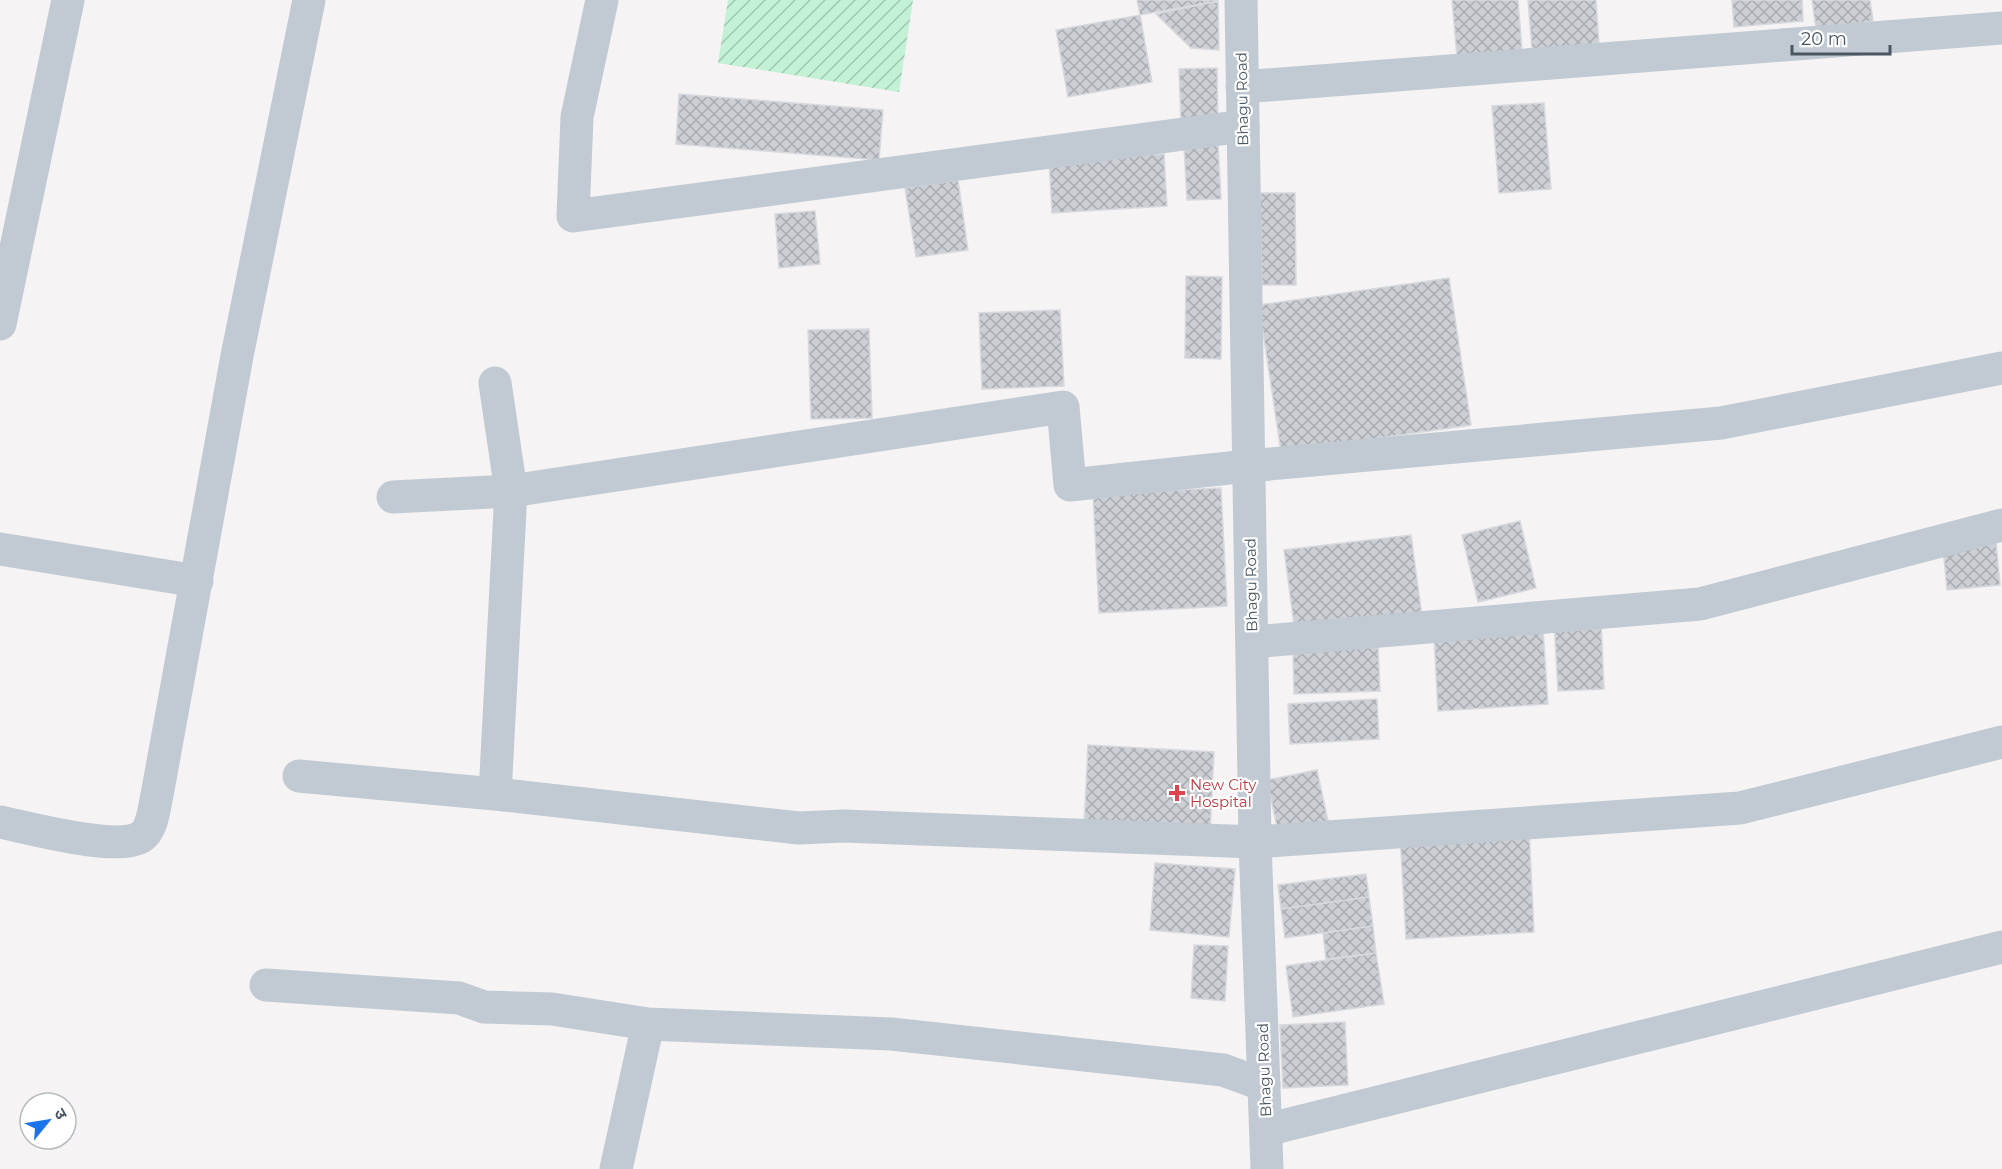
<svg xmlns="http://www.w3.org/2000/svg" width="2002" height="1169" font-family="Montserrat,'Noto Sans Devanagari',sans-serif">
<defs>
<pattern id="garden-furrows" width="10" height="10" patternUnits="userSpaceOnUse" patternTransform="scale(1.5)"><rect width="10" height="10" fill="#c3f1d5"/><path d="M-1 1l2-2M0 10L10 0M9 11l2-2" fill="none" stroke="#a0c6b0"/></pattern>
<pattern id="building-cross-hatch" width="8" height="8" patternUnits="userSpaceOnUse" patternTransform="scale(1.5)"><rect width="8" height="8" fill="#cdcfd5"/><path d="M0 0l8 8M0 8l8-8" fill="none" stroke="#a8abb0"/></pattern>
</defs>
<rect width="100%" height="100%" fill="#f5f3f3"/>
<path fill="url(#garden-furrows)" d="M 728,0 L 913,0 L 899,92 L 718,63 Z"/>
<path fill="url(#building-cross-hatch)" stroke="#d7d9de" stroke-width="1.5" d="M 1137,0 L 1218,0 L 1218,1 L 1140,15 Z
M 1452,0 L 1518,0 L 1522,51 L 1457,57 Z
M 1528,0 L 1596,0 L 1599,44 L 1532,49 Z
M 1732,0 L 1802,0 L 1803,21 L 1734,27 Z
M 1812,0 L 1870,0 L 1873,21 L 1816,29 Z
M 1218,1 L 1219,50 L 1191,48 L 1156,14 Z
M 1140,15 L 1152,82 L 1068,97 L 1056,30 Z
M 1217,68 L 1218,121 L 1181,122 L 1179,69 Z
M 679,94 L 883,110 L 879,160 L 676,144 Z
M 1544,103 L 1551,189 L 1499,193 L 1492,106 Z
M 1218,144 L 1221,199 L 1187,200 L 1184,146 Z
M 1164,154 L 1167,206 L 1052,213 L 1049,161 Z
M 958,180 L 968,250 L 916,257 L 905,188 Z
M 1260,193 L 1295,193 L 1296,285 L 1262,285 Z
M 815,211 L 820,264 L 779,268 L 775,214 Z
M 1186,276 L 1222,277 L 1221,359 L 1185,358 Z
M 1449,278 L 1471,425 L 1281,452 L 1259,305 Z
M 1060,310 L 1064,386 L 982,389 L 979,313 Z
M 869,329 L 872,418 L 811,419 L 808,330 Z
M 1221,488 L 1227,606 L 1099,613 L 1093,494 Z
M 1520,521 L 1536,588 L 1478,602 L 1462,535 Z
M 1411,535 L 1422,616 L 1295,632 L 1284,550 Z
M 1996,542 L 2000,585 L 1947,590 L 1943,548 Z
M 1601,619 L 1604,689 L 1558,691 L 1554,621 Z
M 1543,629 L 1548,704 L 1438,711 L 1434,636 Z
M 1378,646 L 1380,691 L 1294,694 L 1293,649 Z
M 1377,699 L 1379,739 L 1290,744 L 1288,704 Z
M 1088,745 L 1214,752 L 1210,833 L 1084,827 Z
M 1317,770 L 1328,821 L 1278,832 L 1267,780 Z
M 1529,828 L 1534,932 L 1406,939 L 1400,835 Z
M 1155,863 L 1235,869 L 1229,937 L 1150,930 Z
M 1366,874 L 1369,897 L 1281,909 L 1278,885 Z
M 1369,897 L 1373,926 L 1285,938 L 1281,909 Z
M 1373,926 L 1376,953 L 1326,959 L 1323,933 Z
M 1194,945 L 1228,946 L 1225,1001 L 1191,998 Z
M 1376,953 L 1384,1004 L 1293,1017 L 1286,966 Z
M 1345,1022 L 1348,1085 L 1283,1088 L 1280,1025 Z"/>
<g fill="none" stroke-linecap="round" stroke-linejoin="round">
<path stroke="#c1cad2" stroke-width="33" d="M 602,0 L 577,117 L 573,216 L 1243,126
M 1242,87 L 2002,28
M 0,324 L 68,0
M 393,497 L 511,491 L 1063,407 L 1070,485 L 1248,466 L 1721,423 L 2002,368
M 0,549 L 197,581
M 1252,642 L 1700,604 L 2002,525
M 299,776 L 495,794 L 799,828 L 844,826 L 1255,842 L 1740,808 L 2002,742
M 495,794 L 511,491 L 495,383
M 0,822 C 30,828 116,852 141,837 C 153,829 154,807 157,795 L 237,356 L 309,0
M 266,985 L 459,998 L 484,1007 L 552,1009 L 648,1024 L 891,1034 L 1223,1070 L 1264,1085
M 1266,1130 L 2002,947
M 616,1169 L 648,1024"/>
<path stroke="#c1cad2" stroke-width="33" d="M 1241,0 L 1255,842 L 1267,1169"/>
</g>
<path fill="#e0444e" stroke="#fff" stroke-width="2" d="M1174 784h6v6h6v6h-6v6h-6v-6h-6v-6h6z"/>
<g text-anchor="middle" dominant-baseline="central" stroke-width="4.5" stroke-linejoin="round" paint-order="stroke">
<g font-size="15" fill="#4a5661" stroke="#fff">
<text transform="translate(1242 99) rotate(-91)">Bhagu Road</text>
<text transform="translate(1251 585) rotate(-91)">Bhagu Road</text>
<text transform="translate(1264 1070) rotate(-92)">Bhagu Road</text>
</g>
<g font-size="15" fill="#be3a42" stroke="#fff" text-anchor="start">
<text x="1190" y="784">New City<tspan x="1190" dy="17">Hospital</tspan></text>
</g>
</g>
<g transform="translate(48 1121) rotate(60)"><circle r="28" fill="#ffffff" stroke="#b7bbc0" stroke-width="1.5"/>
<path d="M0-4.5L10 22L0 15L-10 22Z" fill="#1a73e8"/>
<text y="-9" font-size="16" font-weight="bold" text-anchor="middle" fill="#4a5661">उ</text>
</g>
<path d="M1792 45v9h98v-9" fill="none" stroke="#4a5661" stroke-width="3"/>
<text x="1801" y="45" font-size="18" fill="#4a5661" stroke="#ffffff" stroke-width="4.5" paint-order="stroke">20 m</text>
</svg>
